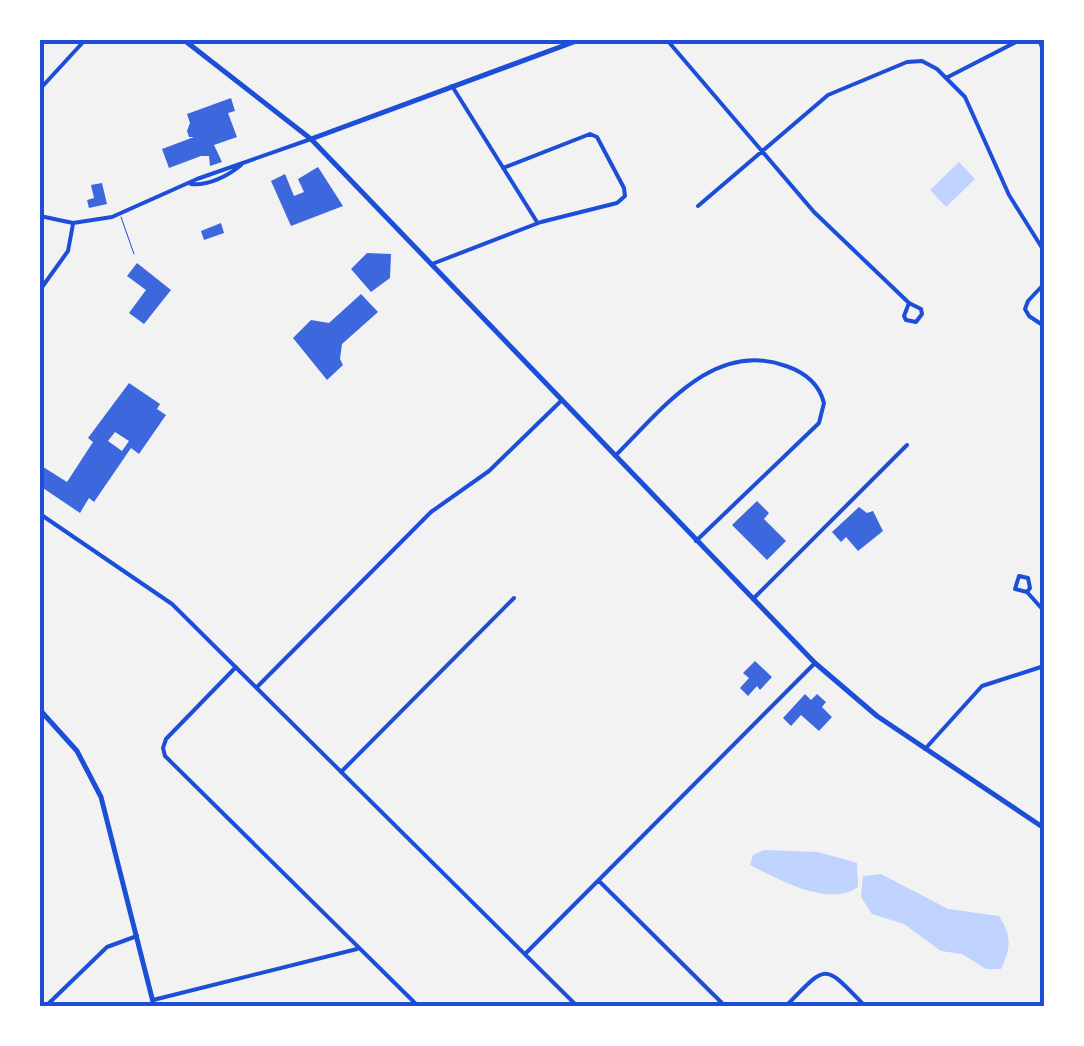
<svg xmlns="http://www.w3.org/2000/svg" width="1084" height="1046" font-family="Raleway,sans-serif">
<rect width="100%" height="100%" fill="#f2f2f2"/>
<path fill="#bfd3fe" d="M 959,162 L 975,179 L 946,207 L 930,190 Z
M 764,850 L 818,852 L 857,863 L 858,887 C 828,908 778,879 750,865 L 753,855 Z
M 881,874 L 948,909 L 999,916 C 1012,936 1011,948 1001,969 L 986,969 L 962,954 L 941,951 L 904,924 L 872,914 L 861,897 L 863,876 Z"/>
<path fill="#3d67dc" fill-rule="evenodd" d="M 231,98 L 235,111 L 228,113 L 237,137 L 214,145 L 222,162 L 210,166 L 209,156 L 201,156 L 169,168 L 162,149 L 194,137 L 189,137 L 187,131 L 190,123 L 187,114 Z
M 318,167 L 343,206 L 291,226 L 271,181 L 285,174 L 294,196 L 304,192 L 298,179 Z
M 102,183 L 107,204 L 89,208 L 87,200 L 94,198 L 91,185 Z
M 221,223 L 224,233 L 204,240 L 201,231 Z
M 367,253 L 391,254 L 390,278 L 371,292 L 351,269 Z
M 137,263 L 171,290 L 144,324 L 129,313 L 146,290 L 127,276 Z
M 361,294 L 378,312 L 342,344 L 340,359 L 343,365 L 327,380 L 293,338 L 311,320 L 329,323 Z
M 129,383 L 160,404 L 157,409 L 166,415 L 139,454 L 131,448 L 94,502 L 89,498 L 80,513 L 40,486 L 40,465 L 67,482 L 93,442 L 88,438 ZM 115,432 L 129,441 L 122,451 L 108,441 Z
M 757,501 L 769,513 L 764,519 L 786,541 L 767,560 L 732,525 Z
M 859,507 L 867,513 L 873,511 L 883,531 L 858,551 L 846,537 L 841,542 L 832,532 Z
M 755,661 L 772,677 L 760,690 L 757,686 L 748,696 L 740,688 L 749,678 L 743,673 Z
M 805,694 L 811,700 L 817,694 L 826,702 L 822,707 L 832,717 L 819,731 L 801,715 L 791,726 L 783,718 Z"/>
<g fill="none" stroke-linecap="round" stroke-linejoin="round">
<path stroke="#1d4ed8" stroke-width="1" d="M 121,217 L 134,254"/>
<path stroke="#1d4ed8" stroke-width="4" d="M 667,40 L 814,212 L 909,303 L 921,309 L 922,314 L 916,322 L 906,320 L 904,316 L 909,303
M 1039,40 L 1044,52
M 946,78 L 1020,40
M 452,86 L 537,222
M 40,89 L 85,40
M 698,206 L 828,95 L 907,62 L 922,61 L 937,69 L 965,97 L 1009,195 L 1044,251
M 432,264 L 541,222 L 617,203 L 625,196 L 624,188 L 597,137 L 590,134 L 503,168
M 1044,284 L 1028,301 L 1025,309 L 1029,316 L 1044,326
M 40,383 L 41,383
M 615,456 C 661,411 713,339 786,366 C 804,372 819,384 824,403 L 819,423 L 696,541
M 40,514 L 172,604 L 577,1006
M 1027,592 L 1030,588 L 1028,578 L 1019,576 L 1015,589 L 1027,592 L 1044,611
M 753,599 L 907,445
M 236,667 L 166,739 L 163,748 L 165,756 L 418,1006
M 257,687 L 431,512 L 489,471 L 562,400
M 925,749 L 982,686 L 1044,666
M 341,772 L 514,598
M 599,881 L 725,1006
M 526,953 L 815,663
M 153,1000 L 357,949
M 46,1006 L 107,947 L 137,936
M 786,1006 C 828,963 823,963 865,1006"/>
<path stroke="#1d4ed8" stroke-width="4" d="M 191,184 C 208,186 228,176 241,165
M 40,216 L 73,223 L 112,217 L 197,179 L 311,139
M 40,290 L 68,251 L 73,224"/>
<path stroke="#1d4ed8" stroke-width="5" d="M 184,40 L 311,139 L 815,663 L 877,716 L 1044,828
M 311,139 L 579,40
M 40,710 L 77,751 L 101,797 L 154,1006"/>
</g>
<rect width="1084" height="1046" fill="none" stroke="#ffffff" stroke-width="85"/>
<rect x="42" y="42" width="1000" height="962" fill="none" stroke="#1d4ed8" stroke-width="4"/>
</svg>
